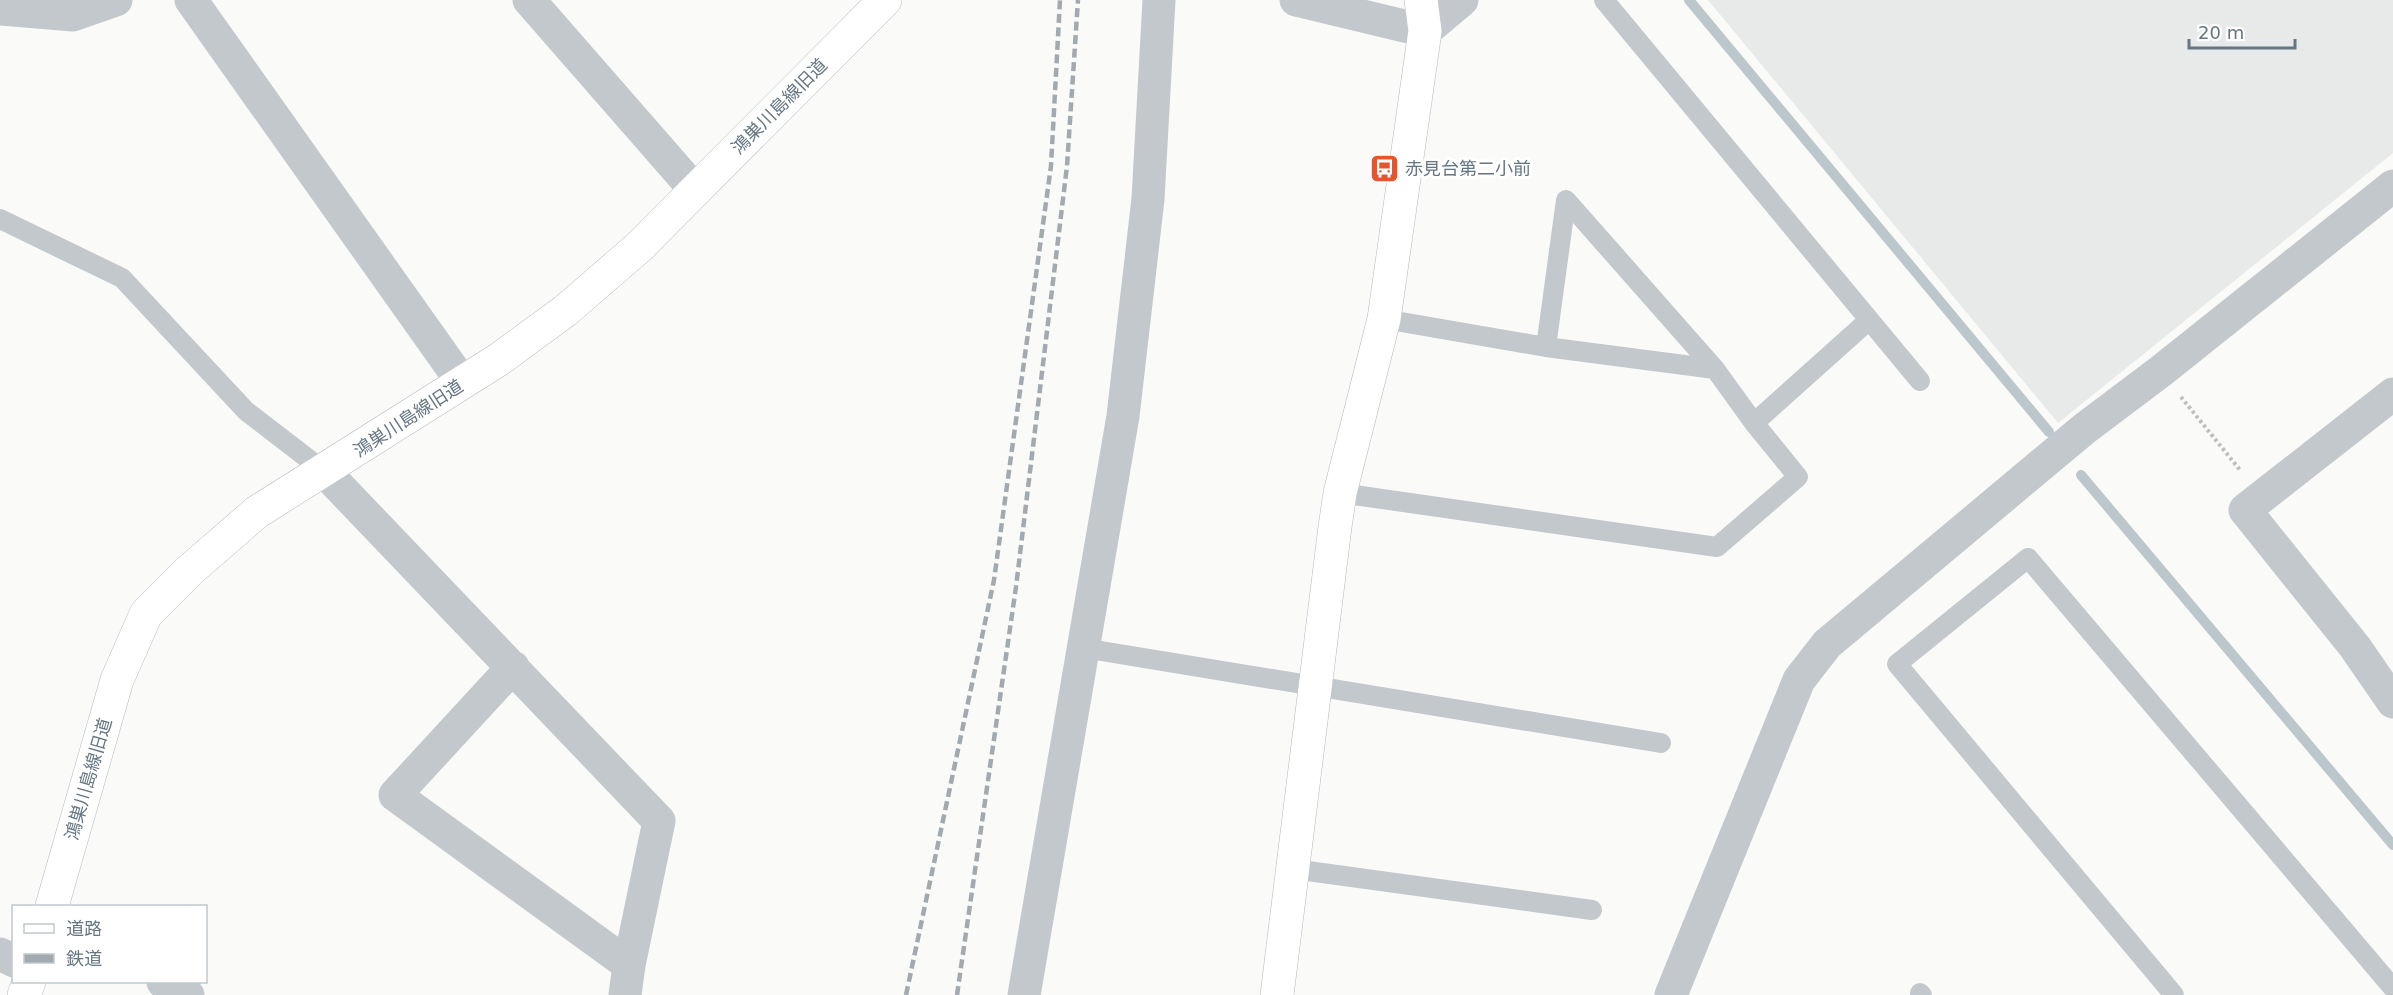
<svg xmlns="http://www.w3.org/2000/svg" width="2393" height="995" font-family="'DejaVu Sans','Noto Sans JP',sans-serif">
<rect width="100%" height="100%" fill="#fafaf8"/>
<path fill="#e8e9e9" d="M 1708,0 L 2393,0 L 2393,153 L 2058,423 Z"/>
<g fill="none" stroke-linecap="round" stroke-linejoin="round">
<path stroke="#bbc7cb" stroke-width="10" d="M 1689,0 L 2049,432
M 2081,475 L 2393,845"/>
<defs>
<path id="secondary" d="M 52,906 L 117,680 L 146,614 L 189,571 L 257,512 L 498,360 L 565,311 L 639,247 L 885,0
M 24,995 L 29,982
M 1277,995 L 1335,527 L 1340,493 L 1384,319 L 1425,31 L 1421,0"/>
</defs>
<use href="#secondary" stroke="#b3babf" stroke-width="34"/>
<path stroke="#bbbfc2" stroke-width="4" stroke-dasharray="3 3" stroke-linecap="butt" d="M 2181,397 L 2240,470"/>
<path stroke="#c3c8cc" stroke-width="20" d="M 1604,0 L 1920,381
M 0,219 L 122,278 L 246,411 L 324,471
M 1384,319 L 1546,347 L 1715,369
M 1754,423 L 1869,320
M 1340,493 L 1717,547 L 1798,477 L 1754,423 L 1715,369 L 1566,200 L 1546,347
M 1083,648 L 1661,743
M 1293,869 L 1592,910
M 1920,993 L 1922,995
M 2174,995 L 1897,664 L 2028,558 L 2393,988"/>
<path stroke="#c3c8cc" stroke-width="33" d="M 191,0 L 462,382
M 529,0 L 695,190
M 1296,0 L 1425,31 L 1462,0
M 0,9 L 73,15 L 116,0
M 2393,394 L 2245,510 L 2355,647 L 2393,702
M 324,471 L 659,821 L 629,965 L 625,995
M 513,667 L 395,795 L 629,965
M 0,954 L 14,961
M 163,982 L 188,995
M 1024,995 L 1123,416 L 1148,199 L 1159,0
M 1671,995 L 1799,680 L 1827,644 L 2084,429 L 2161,371 L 2393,186"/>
<use href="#secondary" stroke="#fff" stroke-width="33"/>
<path stroke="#a2aab0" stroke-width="4.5" stroke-dasharray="9 4.5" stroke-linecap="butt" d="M 906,995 L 994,580 L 1051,166 L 1060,0
M 957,995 L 1016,587 L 1067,166 L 1078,0"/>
</g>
<defs>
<symbol id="bus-square" viewBox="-11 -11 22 22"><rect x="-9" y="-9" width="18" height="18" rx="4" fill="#e4572e" stroke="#fff"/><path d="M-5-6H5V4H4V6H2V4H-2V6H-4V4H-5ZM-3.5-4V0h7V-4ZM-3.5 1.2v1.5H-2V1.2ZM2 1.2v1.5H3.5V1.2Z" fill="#fff"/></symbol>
</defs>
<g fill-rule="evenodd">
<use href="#bus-square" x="1368" y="152" width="33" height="33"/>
</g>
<g text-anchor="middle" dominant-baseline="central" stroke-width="6" stroke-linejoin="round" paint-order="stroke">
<g font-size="18" fill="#657683" stroke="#fff">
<text transform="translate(779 106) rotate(-45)">鴻巣川島線旧道</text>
<text transform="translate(408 418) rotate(-33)">鴻巣川島線旧道</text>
<text transform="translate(88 779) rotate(-74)">鴻巣川島線旧道</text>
</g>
<g font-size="18" fill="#657683" stroke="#fff" text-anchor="start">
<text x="1405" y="168">赤見台第二小前</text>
</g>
</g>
<rect x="12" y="905" width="195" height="78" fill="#ffffff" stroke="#c1c8cd" stroke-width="1.5"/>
<rect x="24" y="924" width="30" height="9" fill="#ffffff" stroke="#c1c8cd" stroke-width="1.5"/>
<text x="66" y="935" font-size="18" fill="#657683">道路</text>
<rect x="24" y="954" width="30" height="9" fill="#a2aab0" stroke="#c1c8cd" stroke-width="1.5"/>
<text x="66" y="965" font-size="18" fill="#657683">鉄道</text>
<path d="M2189 39v9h106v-9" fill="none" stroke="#657683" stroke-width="3"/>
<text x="2198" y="39" font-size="18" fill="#657683" stroke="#ffffff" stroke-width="4.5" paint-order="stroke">20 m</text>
</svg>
